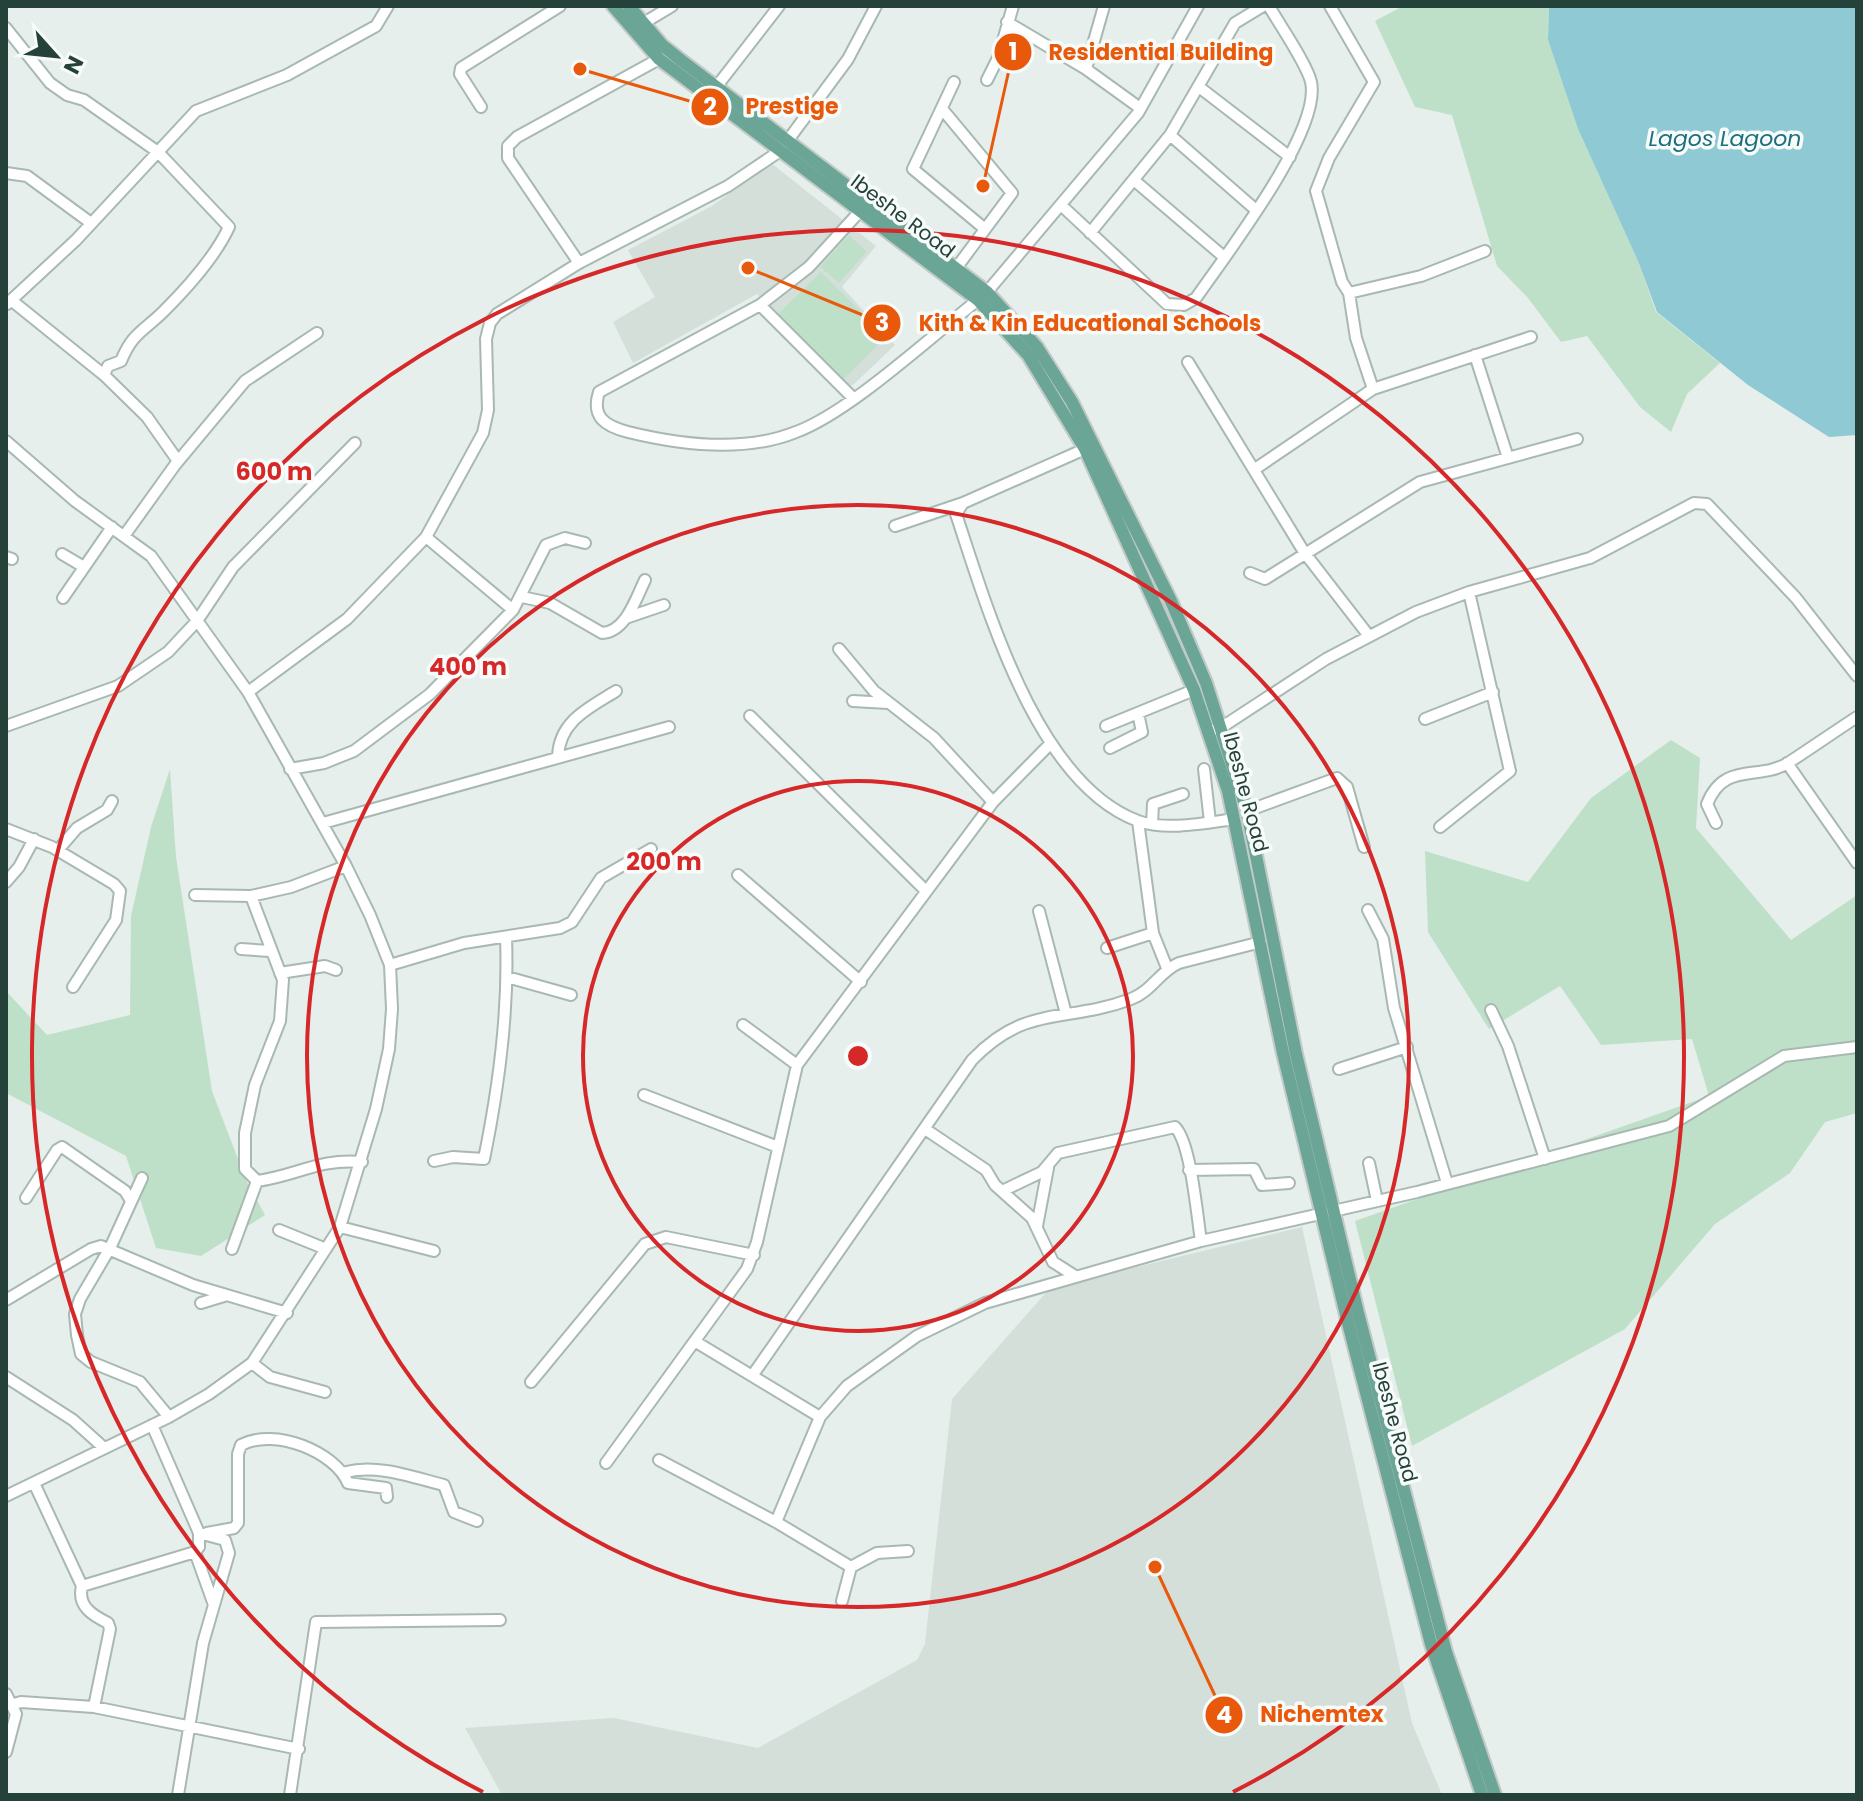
<svg xmlns="http://www.w3.org/2000/svg" width="1863" height="1801" font-family="Poppins,sans-serif">
<rect width="100%" height="100%" fill="#e6efeb"/>
<path fill="#d4dfda" d="M 771,163 L 876,246 L 842,287 L 895,345 L 853,385 L 847,386 L 757,294 L 633,363 L 613,322 L 655,297 L 628,250 L 712,206 Z
M 1302,1227 L 1412,1723 L 1442,1795 L 502,1795 L 465,1728 L 614,1718 L 758,1748 L 917,1660 L 925,1644 L 952,1399 L 1050,1288 Z"/>
<path fill="#bfe0c8" d="M 1403,6 L 1549,6 L 1548,40 L 1578,129 L 1638,261 L 1656,312 L 1720,363 L 1687,394 L 1671,432 L 1640,407 L 1587,336 L 1561,342 L 1528,298 L 1497,266 L 1452,115 L 1415,107 L 1375,21 Z
M 849,235 L 867,252 L 839,283 L 820,267 Z
M 821,272 L 886,337 L 843,380 L 778,314 Z
M 1671,740 L 1700,758 L 1696,828 L 1791,940 L 1857,895 L 1857,1113 L 1825,1122 L 1790,1173 L 1715,1224 L 1625,1329 L 1412,1446 L 1355,1221 L 1709,1096 L 1692,1039 L 1601,1045 L 1560,986 L 1489,1029 L 1428,932 L 1425,851 L 1528,882 L 1591,798 Z
M 170,769 L 176,857 L 212,1091 L 246,1180 L 265,1215 L 201,1256 L 156,1248 L 126,1156 L 6,1093 L 6,991 L 47,1035 L 130,1015 L 131,916 L 151,827 Z"/>
<path fill="#8ec9d4" d="M 1549,6 L 1857,6 L 1857,435 L 1829,437 L 1748,385 L 1657,312 L 1638,261 L 1578,129 L 1548,40 Z"/>
<g fill="none" stroke-linecap="round" stroke-linejoin="round">
<defs>
<path id="minor" d="M 1330,6 L 1374,82 L 1329,158 L 1316,191 L 1342,282 L 1349,293 L 1356,338 L 1373,389
M 1007,22 L 1086,69 L 1140,108
M 642,24 L 672,6
M 6,28 L 50,83 L 67,95 L 84,100 L 158,152 L 229,227 C 215,257 187,288 164,311 C 144,331 133,332 121,361 L 108,366 L 104,375 L 11,300
M 1086,69 L 1104,6
M 987,80 L 998,58 L 1013,6
M 954,82 L 913,169 L 985,229
M 717,86 L 779,6
M 1199,87 L 1290,157
M 481,107 L 460,74 L 461,68 L 560,6
M 943,110 L 1012,193 L 957,267
M 1170,135 L 1256,210
M 6,173 L 27,176 L 91,223
M 1135,181 L 1224,257
M 1061,205 L 1167,304 L 1184,305 L 1196,298 C 1225,256 1322,131 1311,82 C 1307,64 1279,24 1269,6
M 862,209 L 809,267 L 760,305 L 599,392 C 591,417 605,426 628,432 C 681,445 744,453 796,432 C 850,412 930,337 978,300
M 1090,233 L 1170,135 L 1235,23 L 1263,6
M 579,263 L 508,158 L 508,146 L 517,137 L 659,59
M 987,292 L 1138,113 L 1198,6
M 1349,293 L 1421,276 L 1485,251
M 7,304 L 76,240 L 196,111 L 287,75 L 376,26 L 388,6
M 760,305 L 853,398
M 1475,355 L 1508,458
M 1188,362 L 1304,552 L 1369,636
M 104,375 L 147,417 L 178,461
M 6,441 L 75,501 L 151,556 L 248,692 L 346,866 L 370,915 L 390,965 L 392,1009 L 389,1049 L 376,1109 L 340,1227 L 252,1363 L 209,1394 L 169,1417 L 6,1496
M 1255,469 L 1373,389 L 1531,337
M 963,503 L 956,514 C 987,607 1036,783 1138,821 C 1167,831 1205,823 1235,819
M 895,526 L 963,503 L 1085,449
M 124,536 L 175,465 L 245,381 L 317,333
M 426,537 L 513,610
M 62,554 L 84,567
M 6,557 L 12,559
M 1250,573 L 1265,579 L 1420,482 L 1577,439
M 522,597 L 550,603 L 602,633 C 626,632 636,598 645,580
M 63,598 L 112,527
M 626,618 L 664,605
M 839,649 L 874,691 L 934,738 L 993,802
M 248,692 L 347,619 L 426,537 L 483,433 L 488,410 L 486,339 L 490,323 L 497,314 L 579,263 L 728,186 L 780,151 L 848,59 L 876,6
M 853,701 L 888,703
M 750,716 L 926,891
M 1425,719 L 1493,692
M 6,726 L 118,686 L 168,652 L 197,621 L 233,567 L 355,443
M 1106,726 L 1194,690
M 1209,731 L 1222,727 L 1326,659 L 1416,612 L 1469,592 L 1590,558 L 1694,503 L 1707,504 L 1796,598 L 1857,676
M 1110,748 L 1142,732 L 1138,713
M 558,757 C 559,721 589,708 616,691
M 1787,763 L 1857,863
M 290,769 L 324,763 L 354,751 L 430,694 L 513,610 L 546,545 L 565,538 L 585,543
M 1204,769 L 1210,822
M 1247,811 L 1337,778 L 1347,787 L 1364,847
M 1138,821 L 1153,933 L 1167,968
M 323,823 L 669,727
M 1716,823 L 1707,804 C 1724,761 1758,781 1788,763 C 1811,748 1834,732 1857,717
M 1152,824 L 1153,804 L 1183,794
M 1440,827 L 1510,771 L 1469,592
M 6,829 L 52,847 L 114,884 L 120,891 L 116,920 L 73,987
M 58,850 L 77,828 L 107,810 L 112,801
M 738,875 L 861,982
M 6,882 L 19,867 L 34,839
M 195,895 L 251,896 L 291,887 L 346,866
M 251,896 L 283,980 L 280,1021 L 255,1085 L 245,1133 L 245,1169 L 257,1181 C 299,1175 319,1158 362,1162
M 1368,910 L 1383,939 L 1394,1008 L 1447,1183
M 1039,911 L 1066,1014
M 1107,948 L 1153,933
M 241,949 L 270,951
M 390,965 L 464,943 L 560,928 L 572,922 L 601,878 L 651,849
M 280,973 L 325,966 L 336,970
M 507,977 L 571,995
M 1491,1010 L 1508,1046 L 1545,1159
M 743,1025 L 797,1065
M 1339,1069 L 1407,1047
M 644,1095 L 778,1147
M 925,1129 L 986,1170 L 995,1185 L 1032,1218 L 1053,1262 L 1075,1276
M 434,1161 L 453,1157 L 484,1159 C 499,1086 509,1013 506,938
M 1369,1163 L 1377,1201
M 1189,1170 L 1254,1169 L 1262,1185 L 1289,1183
M 142,1178 L 110,1248 L 80,1299 L 75,1314 L 77,1335 L 81,1354 L 91,1362 L 140,1382 L 169,1417
M 1002,1191 L 1042,1172 L 1058,1153 L 1175,1127 C 1191,1143 1197,1216 1201,1241
M 26,1198 L 57,1150 L 62,1147 L 125,1191 L 131,1201
M 1037,1226 L 1048,1168
M 340,1227 L 434,1251
M 279,1230 L 326,1249
M 232,1249 L 257,1181
M 6,1300 L 91,1249 L 101,1246 L 193,1285 L 287,1313
M 201,1303 L 224,1296
M 696,1342 L 820,1417
M 252,1363 L 270,1377 L 325,1392
M 752,1376 L 972,1060 C 1027,1003 1065,1024 1131,999 C 1152,991 1160,971 1179,963 L 1261,942
M 6,1377 L 73,1420 L 103,1447
M 531,1382 L 645,1244 L 666,1237 L 754,1255
M 659,1460 L 776,1522 L 851,1567
M 606,1463 L 747,1269 L 757,1242 L 797,1065 L 993,802 L 1051,743
M 346,1472 C 378,1464 412,1477 444,1485 L 454,1512 L 477,1521
M 34,1483 L 82,1586 C 77,1606 92,1615 108,1623 L 110,1629 L 94,1707
M 776,1522 L 820,1417 L 847,1386 L 917,1336 L 985,1303 L 1201,1241 L 1417,1192 L 1669,1126 L 1784,1056 L 1857,1047
M 207,1533 L 234,1528 L 238,1523 L 238,1454 L 241,1445 C 275,1427 335,1452 348,1483 L 386,1488 L 387,1497
M 195,1552 L 214,1605
M 82,1586 L 195,1552 L 199,1547 L 199,1533 L 152,1425
M 842,1601 L 851,1567 L 877,1553 L 908,1551
M 6,1694 L 16,1714 L 6,1752
M 14,1704 L 21,1702 L 94,1707 L 299,1749
M 178,1795 L 203,1643 L 229,1553 L 225,1540 L 199,1533
M 290,1795 L 316,1622 L 500,1620"/>
<path id="major" d="M 613,6 L 659,59 L 978,300 L 1028,355 L 1085,449 L 1194,690 L 1228,791 L 1283,1053 L 1347,1319 L 1431,1644 L 1482,1795
M 629,6 L 662,45 L 682,61 L 987,292 L 1037,347 L 1072,402 L 1171,601 L 1206,683 L 1247,811 L 1296,1054 L 1358,1313 L 1446,1652 L 1495,1795"/>
</defs>
<use href="#minor" stroke="#a8b8b2" stroke-width="14"/>
<use href="#major" stroke="#c2cac8" stroke-width="16"/>
<use href="#minor" stroke="#fff" stroke-width="10"/>
<use href="#major" stroke="#6aa596" stroke-width="12"/>
</g>
<g fill="none" stroke="#d62828" stroke-width="4">
<circle cx="858" cy="1056" r="275"/>
<circle cx="858" cy="1056" r="551"/>
<path d="M483 1792A826 826 0 1 1 1233 1792"/>
</g>
<g text-anchor="middle" dominant-baseline="central" stroke-width="7" stroke-linejoin="round" paint-order="stroke">
<g font-size="20" fill="#24423a" stroke="#f7fbf9">
<text transform="translate(903 216) rotate(37)">Ibeshe Road</text>
<text transform="translate(1246 792) rotate(75)">Ibeshe Road</text>
<text transform="translate(1395 1422) rotate(75)">Ibeshe Road</text>
</g>
<g font-size="22" font-style="italic" fill="#1c6f80" stroke="#f7fbf9">
<text x="1725" y="138">Lagos Lagoon</text>
</g>
</g>
<circle cx="858" cy="1056" r="12" fill="#d62828" stroke="#f7fbf9" stroke-width="4"/>
<g font-size="24" text-anchor="middle" font-weight="bold" fill="#d62828" stroke="#f7fbf9" stroke-width="7" stroke-linejoin="round" paint-order="stroke">
<text x="274" y="480">600 m</text>
<text x="468" y="675">400 m</text>
<text x="664" y="870">200 m</text>
</g>
<path fill="none" stroke="#e8590c" stroke-width="3" d="M983 186L1013 52M580 69L710 107M748 268L882 323M1155 1567L1224 1715"/>
<g fill="#e8590c" stroke="#f7fbf9" stroke-width="3">
<circle cx="983" cy="186" r="8"/>
<circle cx="580" cy="69" r="8"/>
<circle cx="748" cy="268" r="8"/>
<circle cx="1155" cy="1567" r="8"/>
<circle cx="1013" cy="52" r="20"/>
<circle cx="710" cy="107" r="20"/>
<circle cx="882" cy="323" r="20"/>
<circle cx="1224" cy="1715" r="20"/>
</g>
<g font-size="24" text-anchor="middle" font-weight="bold" fill="#fff">
<text x="1013" y="60">1</text>
<text x="710" y="115">2</text>
<text x="882" y="331">3</text>
<text x="1224" y="1723">4</text>
</g>
<g font-size="22" text-anchor="middle" font-weight="bold" fill="#e8590c" stroke="#f7fbf9" stroke-width="7" stroke-linejoin="round" paint-order="stroke">
<text x="1161" y="60">Residential Building</text>
<text x="792" y="114">Prestige</text>
<text x="1090" y="331">Kith &amp; Kin Educational Schools</text>
<text x="1322" y="1722">Nichemtex</text>
</g>
<rect width="1863" height="1801" fill="none" stroke="#24423a" stroke-width="16"/>
<g transform="translate(56 56) rotate(117)" stroke="#f7fbf9" stroke-width="6" paint-order="stroke">
<path d="M0-6L14 30L0 20L-14 30Z" fill="#24423a"/>
<text y="-12" font-size="22" font-weight="bold" text-anchor="middle" fill="#24423a">N</text>
</g>
</svg>
